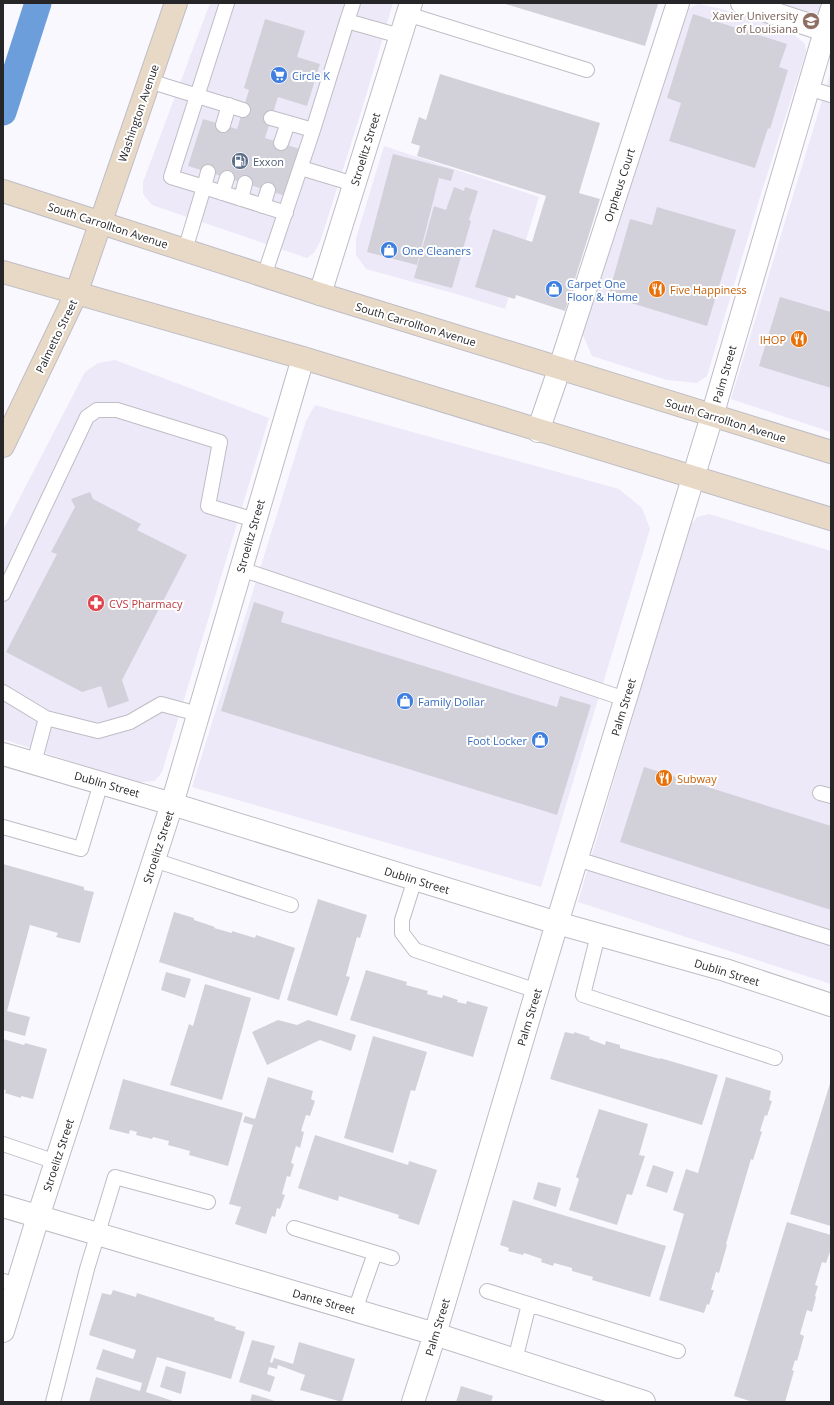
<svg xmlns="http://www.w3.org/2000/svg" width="834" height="1405" font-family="'Open Sans',sans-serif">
<rect width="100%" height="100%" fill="#f9f8fe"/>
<path fill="#ede9f8" d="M 210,3 L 393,3 L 362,109 L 320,242 L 314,253 L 307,258 L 152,205 L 143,194 L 143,182 Z
M 737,3 L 831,3 L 825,30 Z
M 698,4 L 722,9 L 790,31 L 805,44 L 806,52 L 760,197 L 707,376 L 697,383 L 667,380 L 592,356 L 582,333 L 638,162 L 686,10 Z
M 831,71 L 831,432 L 731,399 Z
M 384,146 L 539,197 L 505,309 L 460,295 L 366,269 L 356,255 L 356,238 Z
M 115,360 L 269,418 L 162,772 L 155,781 L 135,783 L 3,739 L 3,530 L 85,372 L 98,363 Z
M 315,405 L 619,489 L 642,508 L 650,529 L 541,887 L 192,787 L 306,421 Z
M 709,514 L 831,551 L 831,984 L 578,902 L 688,529 L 697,517 Z"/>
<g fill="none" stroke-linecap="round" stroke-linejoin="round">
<path stroke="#6d9edc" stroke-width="27" d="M 3,112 L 38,3"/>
</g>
<path fill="#d2d1d9" d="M 502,3 L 654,3 L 658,4 L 645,46 Z
M 693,14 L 787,44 L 779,67 L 788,70 L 770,129 L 768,128 L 755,168 L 669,141 L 681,103 L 667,98 Z
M 265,19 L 305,31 L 297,57 L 320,64 L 307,106 L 278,97 L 265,138 L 303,150 L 289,197 L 188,166 L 203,119 L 237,129 L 249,90 L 244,88 Z
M 440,74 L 600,123 L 579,193 L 600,199 L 565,311 L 516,295 L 515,299 L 475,287 L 493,229 L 532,242 L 546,196 L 417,156 L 420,146 L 411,143 L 419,117 L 426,120 Z
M 393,154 L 454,170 L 451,181 L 439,178 L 417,265 L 367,252 Z
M 454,187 L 464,191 L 465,187 L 478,191 L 469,220 L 471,221 L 452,288 L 414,278 L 434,206 L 446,210 Z
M 657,207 L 736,230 L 707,326 L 608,296 L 630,219 L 652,225 Z
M 780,297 L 831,312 L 831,388 L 759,366 Z
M 90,492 L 93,499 L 141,524 L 137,530 L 187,555 L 122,680 L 129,701 L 108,708 L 101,686 L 82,692 L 6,652 L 57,554 L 51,552 L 75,507 L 71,499 Z
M 254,602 L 284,612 L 281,622 L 557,707 L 560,696 L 591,705 L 557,815 L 221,711 Z
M 644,767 L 831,826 L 831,910 L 620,842 Z
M 3,864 L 84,887 L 84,890 L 94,892 L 80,943 L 56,937 L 58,933 L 30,925 L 7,1011 L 30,1017 L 25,1036 L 3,1030 Z
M 318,899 L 367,915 L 360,938 L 357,937 L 346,976 L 350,977 L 337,1016 L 287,1000 Z
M 174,912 L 194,918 L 194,920 L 215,927 L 214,928 L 232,933 L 232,931 L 255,938 L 256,935 L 295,948 L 279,1000 L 159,962 Z
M 366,970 L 407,982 L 406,985 L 428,991 L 427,994 L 442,998 L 443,995 L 458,1000 L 457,1002 L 466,1004 L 467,1001 L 488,1007 L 473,1057 L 350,1020 Z
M 166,972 L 191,979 L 185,998 L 161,990 Z
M 205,984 L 251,998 L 222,1100 L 170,1085 L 189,1024 L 193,1026 Z
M 278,1020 L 297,1025 L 308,1020 L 356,1035 L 351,1051 L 320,1040 L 267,1065 L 252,1032 Z
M 565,1032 L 574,1034 L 574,1032 L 590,1037 L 589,1039 L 605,1045 L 606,1041 L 620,1045 L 620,1048 L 660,1059 L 660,1058 L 718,1075 L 702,1125 L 550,1079 Z
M 373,1036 L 427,1052 L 415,1091 L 411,1090 L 393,1153 L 344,1138 Z
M 3,1039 L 24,1045 L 25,1043 L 47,1049 L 33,1099 L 21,1096 L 21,1098 L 5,1093 L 6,1090 L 3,1090 Z
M 268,1077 L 313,1091 L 311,1099 L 315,1101 L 310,1116 L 306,1115 L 301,1131 L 304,1132 L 300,1148 L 296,1146 L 291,1163 L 294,1164 L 290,1177 L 287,1176 L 282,1194 L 285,1195 L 280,1209 L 277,1208 L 275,1217 L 272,1216 L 266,1234 L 235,1224 L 241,1207 L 229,1204 L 253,1125 L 243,1122 L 245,1116 L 255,1119 Z
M 726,1077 L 771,1091 L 769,1100 L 772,1101 L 767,1116 L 765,1115 L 760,1131 L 762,1132 L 753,1160 L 751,1159 L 726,1244 L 727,1245 L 719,1273 L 716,1272 L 711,1290 L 714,1290 L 709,1305 L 707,1304 L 704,1313 L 659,1300 L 684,1214 L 673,1210 L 686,1169 L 698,1173 Z
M 123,1079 L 243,1113 L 228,1166 L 189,1155 L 190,1151 L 168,1145 L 169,1141 L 153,1137 L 152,1139 L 136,1135 L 137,1132 L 130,1130 L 129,1134 L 109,1129 Z
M 831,1080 L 831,1226 L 790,1214 Z
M 599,1109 L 648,1124 L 639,1155 L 645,1156 L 632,1195 L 627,1194 L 617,1225 L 569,1210 L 579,1179 L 576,1177 Z
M 315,1135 L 408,1165 L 409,1161 L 437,1170 L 419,1225 L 398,1218 L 399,1215 L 339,1196 L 338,1201 L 298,1188 Z
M 653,1165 L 674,1172 L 667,1193 L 646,1186 Z
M 538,1182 L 561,1188 L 556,1207 L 533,1199 Z
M 513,1200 L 666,1246 L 650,1297 L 592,1280 L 593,1277 L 572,1271 L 572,1268 L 554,1263 L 553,1266 L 541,1262 L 542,1259 L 524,1253 L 523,1255 L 508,1251 L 509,1248 L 500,1245 Z
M 787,1222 L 831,1235 L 831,1249 L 826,1263 L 822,1262 L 815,1285 L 818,1286 L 815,1296 L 816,1297 L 812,1312 L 807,1310 L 800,1334 L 804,1336 L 797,1361 L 795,1360 L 792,1370 L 794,1371 L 785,1402 L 753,1402 L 734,1396 Z
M 113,1290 L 136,1297 L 137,1293 L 215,1318 L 214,1320 L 236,1327 L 235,1329 L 245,1332 L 231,1379 L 157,1357 L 146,1392 L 176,1402 L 89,1402 L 96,1377 L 140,1391 L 142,1383 L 96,1369 L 103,1349 L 133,1359 L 136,1350 L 89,1335 L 102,1293 L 111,1295 Z
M 252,1340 L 275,1346 L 270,1362 L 272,1363 L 274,1358 L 293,1364 L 299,1342 L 355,1359 L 342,1402 L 300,1390 L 305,1375 L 278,1365 L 277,1369 L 269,1367 L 267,1374 L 275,1377 L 270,1392 L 239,1382 Z
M 166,1366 L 186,1372 L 181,1394 L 160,1387 Z
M 461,1386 L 493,1396 L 491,1402 L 456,1402 Z
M 252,1394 L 278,1402 L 250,1402 Z"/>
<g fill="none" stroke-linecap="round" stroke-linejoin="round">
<defs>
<path id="lane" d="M 353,3 L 347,21 L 400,36
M 407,14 L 587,70
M 149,81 L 243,110
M 808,88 L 831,95
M 271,118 L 313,130
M 223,125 L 229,105
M 281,143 L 288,123
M 301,168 L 354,184
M 208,172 L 204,187 L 171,177 L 227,3
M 222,193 L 227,178
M 241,199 L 245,183
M 263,206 L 268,190
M 185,250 L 204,187 L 286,213
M 264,276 L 313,130 L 347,21
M 241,569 L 625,699
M 3,594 L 87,417 L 97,410 L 117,410 L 220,442 L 208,506 L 255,520
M 3,692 L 46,718 L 98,731 L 130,722 L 161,704 L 198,714
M 34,763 L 46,718
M 820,793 L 831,796
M 3,827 L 81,849 L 101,783
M 577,859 L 831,938
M 154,860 L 291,905
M 415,879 L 402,920 L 402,933 L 415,950 L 537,991
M 598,935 L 583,995 L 775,1058
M 3,1144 L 56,1162
M 294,1228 L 392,1258
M 3,1281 L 17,1285
M 487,1291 L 678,1351
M 355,1310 L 375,1253
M 515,1360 L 529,1304
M 53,1402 L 87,1269 L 115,1177 L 208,1202"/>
<path id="street" d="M 742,3 L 831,32
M 320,294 L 411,3
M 538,431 L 560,367 L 678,3
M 3,754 L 172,804 L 557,923 L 725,970 L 831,1005
M 3,1206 L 435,1334 L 644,1402
M 3,1331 L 38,1217 L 172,804 L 303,358
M 413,1402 L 435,1334 L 557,923 L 712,416 L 831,11"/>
<path id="secondary" d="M 3,191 L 320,294 L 831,452
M 3,272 L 303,358 L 831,519
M 3,446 L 76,294 L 176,3"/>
</defs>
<use href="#lane" stroke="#bfbdc5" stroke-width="16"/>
<use href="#street" stroke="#bfbdc5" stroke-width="24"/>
<use href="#secondary" stroke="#bfbdc5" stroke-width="24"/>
<use href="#lane" stroke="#fff" stroke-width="14"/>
<use href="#street" stroke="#fff" stroke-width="22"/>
<use href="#secondary" stroke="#e7d9c6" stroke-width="22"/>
</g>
<defs>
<symbol id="university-disc" viewBox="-11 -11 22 22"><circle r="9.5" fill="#8d6e63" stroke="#fff"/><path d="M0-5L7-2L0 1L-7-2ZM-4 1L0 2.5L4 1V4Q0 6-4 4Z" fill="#fff"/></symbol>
<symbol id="supermarket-disc" viewBox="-11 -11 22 22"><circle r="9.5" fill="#3f7fe0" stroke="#fff"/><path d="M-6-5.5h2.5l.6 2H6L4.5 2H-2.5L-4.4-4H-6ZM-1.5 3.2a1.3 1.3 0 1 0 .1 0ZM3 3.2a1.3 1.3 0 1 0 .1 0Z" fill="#fff"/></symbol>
<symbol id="fuel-disc" viewBox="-11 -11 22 22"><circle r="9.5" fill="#5c6f8a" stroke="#fff"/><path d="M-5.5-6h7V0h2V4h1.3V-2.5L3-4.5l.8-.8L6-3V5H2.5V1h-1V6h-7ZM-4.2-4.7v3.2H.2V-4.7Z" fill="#fff"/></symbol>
<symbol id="shop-disc" viewBox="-11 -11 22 22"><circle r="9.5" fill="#3f7fe0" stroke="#fff"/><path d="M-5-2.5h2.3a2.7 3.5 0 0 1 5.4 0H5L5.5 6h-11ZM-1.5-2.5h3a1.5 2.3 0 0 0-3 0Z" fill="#fff"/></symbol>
<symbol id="restaurant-disc" viewBox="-11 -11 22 22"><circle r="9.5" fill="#e8710a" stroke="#fff"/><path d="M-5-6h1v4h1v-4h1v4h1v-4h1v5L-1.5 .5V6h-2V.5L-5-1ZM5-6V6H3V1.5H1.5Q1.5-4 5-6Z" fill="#fff"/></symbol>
<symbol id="pharmacy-disc" viewBox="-11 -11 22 22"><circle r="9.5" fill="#e0444e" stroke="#fff"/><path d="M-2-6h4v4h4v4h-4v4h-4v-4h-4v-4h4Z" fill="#fff"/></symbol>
</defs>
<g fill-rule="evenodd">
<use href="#university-disc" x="801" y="11" width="20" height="20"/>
<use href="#supermarket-disc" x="269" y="65" width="20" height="20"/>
<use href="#fuel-disc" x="230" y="151" width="20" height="20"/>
<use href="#shop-disc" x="379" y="240" width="20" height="20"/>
<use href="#shop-disc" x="544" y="279" width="20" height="20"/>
<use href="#restaurant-disc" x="647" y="279" width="20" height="20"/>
<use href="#restaurant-disc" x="789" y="329" width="20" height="20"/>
<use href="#pharmacy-disc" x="86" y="593" width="20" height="20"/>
<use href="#shop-disc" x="395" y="691" width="20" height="20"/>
<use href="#shop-disc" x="530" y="730" width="20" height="20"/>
<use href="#restaurant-disc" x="654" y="768" width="20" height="20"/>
</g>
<g text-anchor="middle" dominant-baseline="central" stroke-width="4" stroke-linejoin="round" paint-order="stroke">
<g font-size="11" fill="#785e54" stroke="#fff" text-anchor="end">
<text x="798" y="15">Xavier University<tspan x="798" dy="13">of Louisiana</tspan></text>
</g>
<g font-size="11" fill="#366cbe" stroke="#fff" text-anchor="start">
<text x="292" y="75">Circle K</text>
<text x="402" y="250">One Cleaners</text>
<text x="567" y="283">Carpet One<tspan x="567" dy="13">Floor &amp; Home</tspan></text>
<text x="418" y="701">Family Dollar</text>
<text x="527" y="740" text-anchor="end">Foot Locker</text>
</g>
<g font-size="11" fill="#262528" stroke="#fff">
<text transform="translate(138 113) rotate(-71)">Washington Avenue</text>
<text transform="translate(365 149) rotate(-73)">Stroelitz Street</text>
<text transform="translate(619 185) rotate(-72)">Orpheus Court</text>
<text transform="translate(108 225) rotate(18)">South Carrollton Avenue</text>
<text transform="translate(416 324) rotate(17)">South Carrollton Avenue</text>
<text transform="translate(56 336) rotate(-64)">Palmetto Street</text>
<text transform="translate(724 374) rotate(-74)">Palm Street</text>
<text transform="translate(726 420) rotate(17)">South Carrollton Avenue</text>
<text transform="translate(250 536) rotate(-74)">Stroelitz Street</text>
<text transform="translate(623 707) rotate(-73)">Palm Street</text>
<text transform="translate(107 784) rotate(16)">Dublin Street</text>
<text transform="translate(158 847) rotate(-72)">Stroelitz Street</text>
<text transform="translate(417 880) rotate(17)">Dublin Street</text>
<text transform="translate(727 972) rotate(17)">Dublin Street</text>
<text transform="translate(529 1017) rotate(-73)">Palm Street</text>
<text transform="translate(58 1155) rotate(-72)">Stroelitz Street</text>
<text transform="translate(324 1301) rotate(16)">Dante Street</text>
<text transform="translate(437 1327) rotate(-73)">Palm Street</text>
</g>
<g font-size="11" fill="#4e5e75" stroke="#fff" text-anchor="start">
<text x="253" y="161">Exxon</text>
</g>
<g font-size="11" fill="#c56008" stroke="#fff" text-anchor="start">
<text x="670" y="289">Five Happiness</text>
<text x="786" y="339" text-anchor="end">IHOP</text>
<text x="677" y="778">Subway</text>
</g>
<g font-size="11" fill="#be3a42" stroke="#fff" text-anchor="start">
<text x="109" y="603">CVS Pharmacy</text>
</g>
</g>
<rect width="834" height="1405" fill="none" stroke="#262528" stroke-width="8"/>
</svg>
